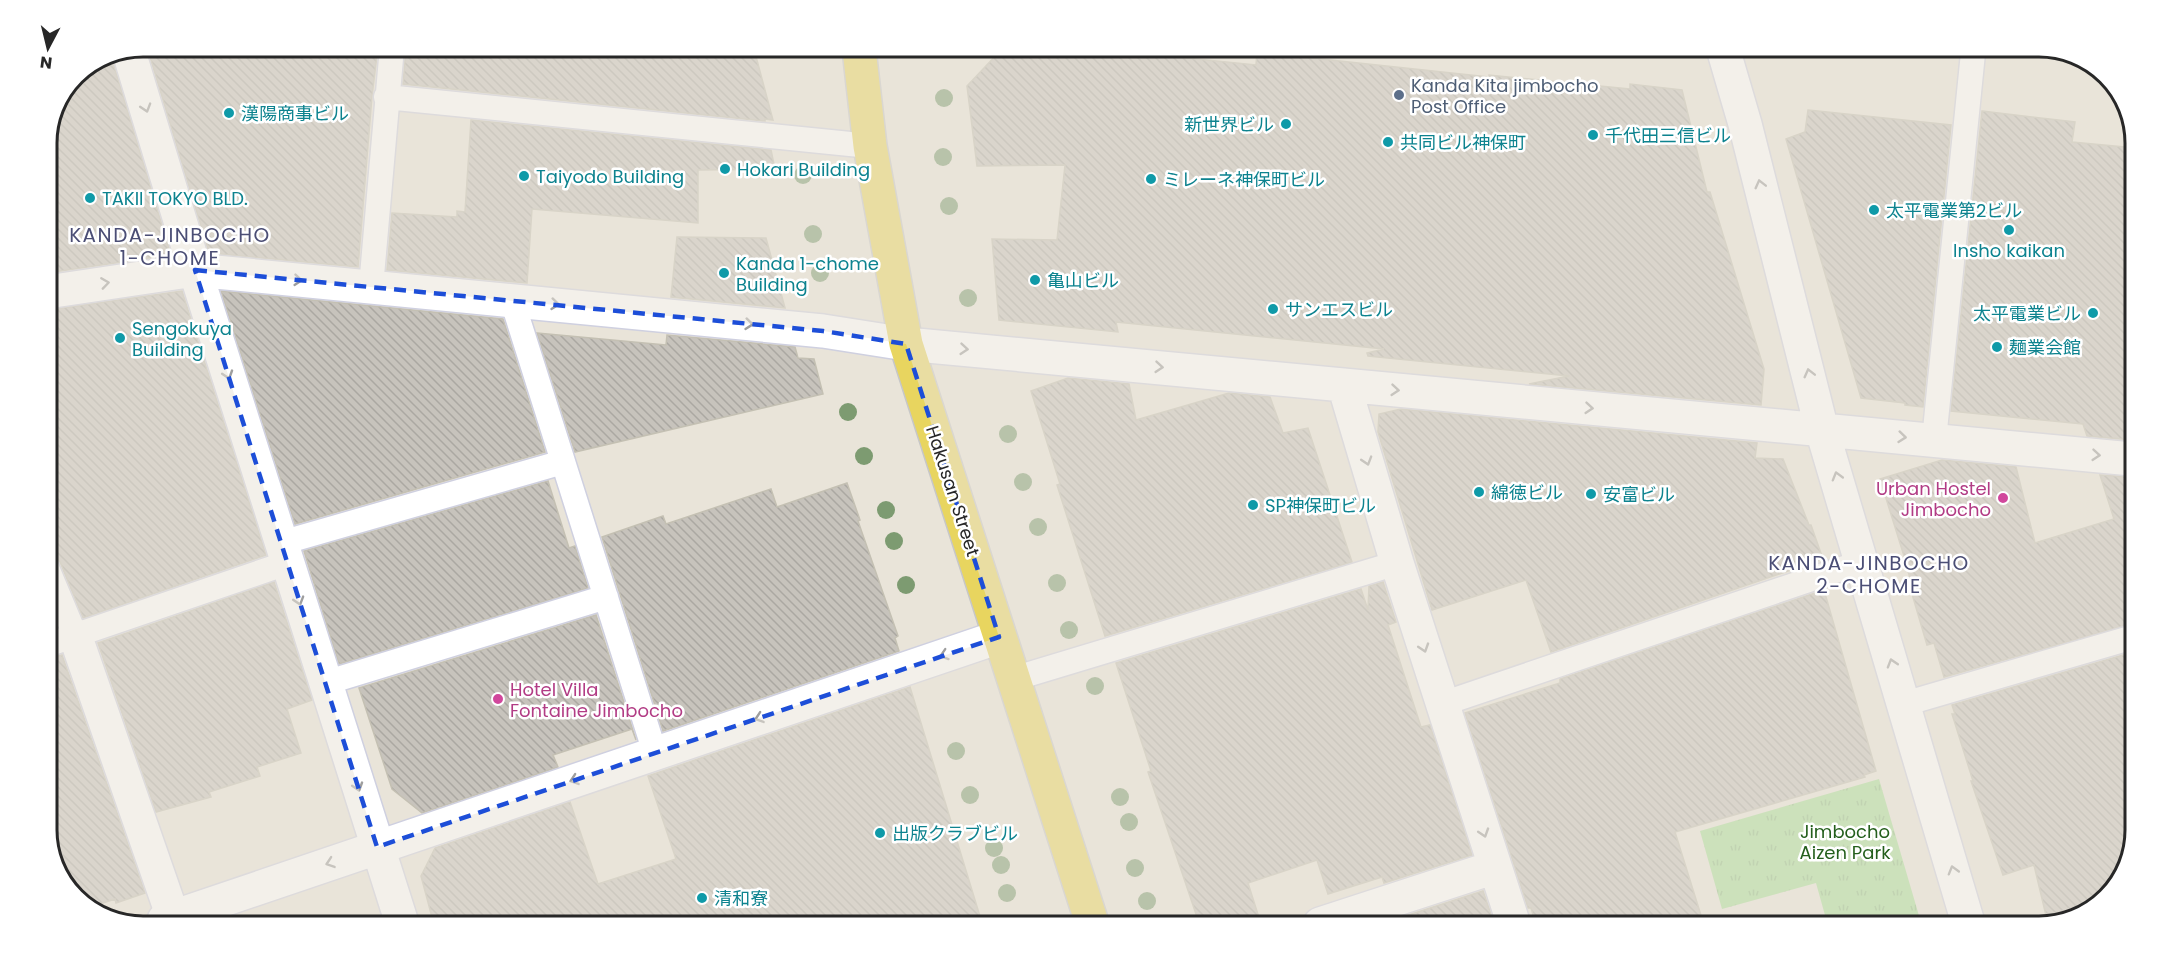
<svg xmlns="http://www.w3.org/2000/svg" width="2182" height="973" font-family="Poppins,'Noto Sans JP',sans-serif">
<defs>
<pattern id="park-tufts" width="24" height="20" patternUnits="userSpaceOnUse" patternTransform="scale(1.5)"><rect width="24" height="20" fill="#a9de98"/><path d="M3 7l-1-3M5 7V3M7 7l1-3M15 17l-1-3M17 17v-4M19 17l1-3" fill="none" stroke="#91be83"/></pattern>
<pattern id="building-back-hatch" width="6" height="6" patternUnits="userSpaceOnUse" patternTransform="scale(1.5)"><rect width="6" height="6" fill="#c7c3bc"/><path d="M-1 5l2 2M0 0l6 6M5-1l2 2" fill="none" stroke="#aba8a2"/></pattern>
</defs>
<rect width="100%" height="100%" fill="#e9e4d9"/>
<path fill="url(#park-tufts)" d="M 1879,779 L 1922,926 L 1828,926 L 1816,883 L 1722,909 L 1700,831 Z"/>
<path fill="url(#building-back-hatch)" stroke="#c4c0b3" stroke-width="1.5" d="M 147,47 L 378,47 L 372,96 L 358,267 L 209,253 Z
M 406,47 L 754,49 L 773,120 L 765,119 L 765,121 L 403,84 Z
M 1001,50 L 1107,50 L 1256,65 L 1257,52 L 1489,77 L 1489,75 L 1630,89 L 1630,84 L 1682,90 L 1707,192 L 1710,192 L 1764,369 L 1761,405 L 1529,384 L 1569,376 L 1368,356 L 1367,353 L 1384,349 L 1116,322 L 1118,332 L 999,320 L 992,239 L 1057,240 L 1065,165 L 977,166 L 967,86 Z
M 112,59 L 171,255 L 47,273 L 47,137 L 75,74 Z
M 1808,110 L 1951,125 L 1923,407 L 1905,405 L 1905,403 L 1861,398 L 1786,139 L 1805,132 Z
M 1982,111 L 2075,122 L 2072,142 L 2135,148 L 2132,440 L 2087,436 L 2083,424 L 1951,411 Z
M 471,120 L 771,150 L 775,169 L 698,170 L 698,223 L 532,209 L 527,283 L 387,270 L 392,213 L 457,217 L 457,211 L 465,212 Z
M 677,237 L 766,238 L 785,308 L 671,297 Z
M 182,291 L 266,555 L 83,618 L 60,562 L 52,555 L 47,541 L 47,310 Z
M 221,291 L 503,319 L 545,452 L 295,524 Z
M 537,333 L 666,345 L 667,335 L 795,347 L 798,358 L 814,359 L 823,394 L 575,452 Z
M 1068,378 L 1129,384 L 1136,420 L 1229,393 L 1270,397 L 1283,433 L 1308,428 L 1352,562 L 1105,636 L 1057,485 L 1060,484 L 1031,391 Z
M 1401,409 L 1757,443 L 1755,458 L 1783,459 L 1809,525 L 1811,525 L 1823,559 L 1551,652 L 1526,580 L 1432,610 L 1378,432 L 1379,414 Z
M 1942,460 L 2016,467 L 2035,543 L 2114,519 L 2100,475 L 2132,477 L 2131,624 L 1944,677 L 1934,643 L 1927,645 L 1912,594 L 1914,593 L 1904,556 L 1880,479 Z
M 548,481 L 569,548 L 575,546 L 588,588 L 339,664 L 304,551 Z
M 847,483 L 860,520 L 858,521 L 898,636 L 895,638 L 899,651 L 663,731 L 602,537 L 663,516 L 666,524 L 771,489 L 777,507 Z
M 274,582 L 312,700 L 287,709 L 301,753 L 257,767 L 260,776 L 209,792 L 211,797 L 156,812 L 98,643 Z
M 1383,582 L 1396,622 L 1388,625 L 1421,727 L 1430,725 L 1472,855 L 1384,883 L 1382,877 L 1328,894 L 1317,860 L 1248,883 L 1261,924 L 1199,923 L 1148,772 L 1151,771 L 1116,663 L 1361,589 L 1368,610 L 1369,586 Z
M 1824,590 L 1876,771 L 1864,775 L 1865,777 L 1675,832 L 1704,925 L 1536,925 L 1531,908 L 1528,908 L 1465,713 L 1560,683 L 1560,679 Z
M 596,615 L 636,740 L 632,729 L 553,755 L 558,767 L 422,813 L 392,789 L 359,688 Z
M 2130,653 L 2128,867 L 2093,910 L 2048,924 L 2034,865 L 2003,875 L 1971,781 L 1973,781 L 1952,714 L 1955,714 L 1952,705 Z
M 62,655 L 145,893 L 116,903 L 115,899 L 91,907 L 66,889 L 47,837 L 47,659 Z
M 910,687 L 982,923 L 433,921 L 421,876 L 435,848 L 570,802 L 598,884 L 676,859 L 648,776 Z
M 1483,891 L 1493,920 L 1477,924 L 1397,924 L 1396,919 Z"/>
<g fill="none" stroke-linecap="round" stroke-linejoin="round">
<defs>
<path id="service" d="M 386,97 L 870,146
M 371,287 L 392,47
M 512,300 L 655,753
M 1934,440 L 1973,53
M 281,543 L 563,462
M 47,568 L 75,635
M 47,645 L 287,563
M 1013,679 L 1397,563
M 325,683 L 606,597
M 1442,704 L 1862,562
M 1904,704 L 2130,638"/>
<path id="pedestrian" d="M 75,635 L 173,917"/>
<path id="minor" d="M 129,52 L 195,270 L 401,920
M 1724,52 L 1745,124 L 1822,430 L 1969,926
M 47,292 L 195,270 L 823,331 L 906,344 L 2132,459
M 1344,385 L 1397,563 L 1514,925
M 164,920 L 999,637
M 1320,924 L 1495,867"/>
<path id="primary" d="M 859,49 L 870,146 L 906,344 L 1092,923"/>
</defs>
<use href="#service" stroke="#cfd0e0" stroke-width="27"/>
<use href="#pedestrian" stroke="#cfd0e0" stroke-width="36"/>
<use href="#minor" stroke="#cfd0e0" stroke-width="36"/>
<use href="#primary" stroke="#c7c7c7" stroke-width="36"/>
<use href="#service" stroke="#fff" stroke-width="24"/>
<use href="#pedestrian" stroke="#fff" stroke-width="33"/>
<use href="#minor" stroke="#fff" stroke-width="33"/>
<use href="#primary" stroke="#e8d55f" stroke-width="33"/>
</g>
<g fill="#7d9b71">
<circle cx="944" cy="98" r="9"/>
<circle cx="943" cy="157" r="9"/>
<circle cx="803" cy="175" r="9"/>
<circle cx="949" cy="206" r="9"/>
<circle cx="813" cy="234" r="9"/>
<circle cx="820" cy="273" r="9"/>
<circle cx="968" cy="298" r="9"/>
<circle cx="848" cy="412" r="9"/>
<circle cx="1008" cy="434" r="9"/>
<circle cx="864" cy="456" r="9"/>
<circle cx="1023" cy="482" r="9"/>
<circle cx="886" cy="510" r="9"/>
<circle cx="1038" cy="527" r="9"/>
<circle cx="894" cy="541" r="9"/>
<circle cx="1057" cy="583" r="9"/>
<circle cx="906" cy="585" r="9"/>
<circle cx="1069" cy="630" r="9"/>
<circle cx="1095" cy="686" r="9"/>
<circle cx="956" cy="751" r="9"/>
<circle cx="970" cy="795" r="9"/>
<circle cx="1120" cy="797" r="9"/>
<circle cx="1129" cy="822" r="9"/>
<circle cx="994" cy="848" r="9"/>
<circle cx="1001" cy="865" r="9"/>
<circle cx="1135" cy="868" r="9"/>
<circle cx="1007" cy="893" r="9"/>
<circle cx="1147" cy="901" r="9"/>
</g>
<defs><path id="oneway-chevron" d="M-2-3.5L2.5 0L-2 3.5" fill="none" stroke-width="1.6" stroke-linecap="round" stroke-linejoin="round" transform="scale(1.5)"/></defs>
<g stroke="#9e9e9e">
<use href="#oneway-chevron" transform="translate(146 108) rotate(73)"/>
<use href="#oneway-chevron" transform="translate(1760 184) rotate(-104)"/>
<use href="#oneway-chevron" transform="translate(298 280) rotate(5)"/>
<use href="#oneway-chevron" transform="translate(105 283) rotate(-8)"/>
<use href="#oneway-chevron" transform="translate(555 304) rotate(6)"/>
<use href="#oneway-chevron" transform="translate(749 324) rotate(6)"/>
<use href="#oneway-chevron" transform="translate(964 349) rotate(5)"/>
<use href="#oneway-chevron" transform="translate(1159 367) rotate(5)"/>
<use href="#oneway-chevron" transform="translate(1809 373) rotate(-104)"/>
<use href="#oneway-chevron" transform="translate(228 375) rotate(72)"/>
<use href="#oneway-chevron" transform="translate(1395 390) rotate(5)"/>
<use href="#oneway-chevron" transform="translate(1589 408) rotate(5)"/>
<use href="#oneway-chevron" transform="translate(1902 437) rotate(6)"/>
<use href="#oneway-chevron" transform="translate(2096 455) rotate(5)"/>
<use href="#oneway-chevron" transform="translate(1367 461) rotate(73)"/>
<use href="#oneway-chevron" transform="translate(1837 476) rotate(-106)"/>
<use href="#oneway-chevron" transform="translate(299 601) rotate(73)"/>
<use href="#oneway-chevron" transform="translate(1424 648) rotate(72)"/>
<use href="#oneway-chevron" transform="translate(944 655) rotate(162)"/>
<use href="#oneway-chevron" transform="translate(1892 663) rotate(-107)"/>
<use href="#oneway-chevron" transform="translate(759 718) rotate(161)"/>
<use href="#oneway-chevron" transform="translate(574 780) rotate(161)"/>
<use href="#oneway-chevron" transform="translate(358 787) rotate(72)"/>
<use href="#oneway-chevron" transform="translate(1484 833) rotate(72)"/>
<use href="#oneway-chevron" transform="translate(330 863) rotate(161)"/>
<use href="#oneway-chevron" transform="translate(1953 870) rotate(-106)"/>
</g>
<path d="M0 0H2182V973H0ZM 195,270 L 823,331 L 906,344 L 999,637 L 377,847 Z" fill="#e9e4d9" fill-opacity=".55" fill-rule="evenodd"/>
<path fill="none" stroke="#1d4ed8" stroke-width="4.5" stroke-dasharray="12 8" stroke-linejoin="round" d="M 195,270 L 823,331 L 906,344 L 999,637 L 377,847 Z"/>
<circle fill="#5c6f8a" stroke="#fff" stroke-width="2" cx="1399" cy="95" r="6"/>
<g fill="#0f9aa8" stroke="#fff" stroke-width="2">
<circle cx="229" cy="113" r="6"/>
<circle cx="1286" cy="124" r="6"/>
<circle cx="1593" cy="135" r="6"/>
<circle cx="1388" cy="142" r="6"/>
<circle cx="725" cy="169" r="6"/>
<circle cx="524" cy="176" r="6"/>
<circle cx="1151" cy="179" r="6"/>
<circle cx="90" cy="198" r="6"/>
<circle cx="1874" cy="210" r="6"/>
<circle cx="2009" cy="230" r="6"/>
<circle cx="724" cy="273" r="6"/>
<circle cx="1035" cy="280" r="6"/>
<circle cx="1273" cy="309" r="6"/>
<circle cx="2093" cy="313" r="6"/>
<circle cx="120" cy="338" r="6"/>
<circle cx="1997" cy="347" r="6"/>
<circle cx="1479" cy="492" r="6"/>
<circle cx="1591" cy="494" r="6"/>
<circle cx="1253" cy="505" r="6"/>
<circle cx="880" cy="833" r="6"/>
<circle cx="702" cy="898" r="6"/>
</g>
<g fill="#d1479c" stroke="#fff" stroke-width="2">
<circle cx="2003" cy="498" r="6"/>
<circle cx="498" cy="699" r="6"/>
</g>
<g text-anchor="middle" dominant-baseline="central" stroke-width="5" stroke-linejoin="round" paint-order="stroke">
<g font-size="18" fill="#4e5e75" stroke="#fff" text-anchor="start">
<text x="1411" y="85">Kanda Kita jimbocho<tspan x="1411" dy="21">Post Office</tspan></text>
</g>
<g font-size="18" fill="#0d838f" stroke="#fff" text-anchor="start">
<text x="241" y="113">漢陽商事ビル</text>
<text x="1274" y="124" text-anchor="end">新世界ビル</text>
<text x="1605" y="135">千代田三信ビル</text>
<text x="1400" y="142">共同ビル神保町</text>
<text x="737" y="169">Hokari Building</text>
<text x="536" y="176">Taiyodo Building</text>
<text x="1163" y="179">ミレーネ神保町ビル</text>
<text x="102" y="198">TAKII TOKYO BLD.</text>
<text x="1886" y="210">太平電業第2ビル</text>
<text x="2009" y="250" text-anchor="middle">Insho kaikan</text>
<text x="736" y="263">Kanda 1-chome<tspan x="736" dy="21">Building</tspan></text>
<text x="1047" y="280">亀山ビル</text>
<text x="1285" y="309">サンエスビル</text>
<text x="2081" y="313" text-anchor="end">太平電業ビル</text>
<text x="132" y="328">Sengokuya<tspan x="132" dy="21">Building</tspan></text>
<text x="2009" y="347">麺業会館</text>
<text x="1491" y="492">綿徳ビル</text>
<text x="1603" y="494">安富ビル</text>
<text x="1265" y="505">SP神保町ビル</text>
<text x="892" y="833">出版クラブビル</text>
<text x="714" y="898">清和寮</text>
</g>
<g font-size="18" fill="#b23c85" stroke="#fff" text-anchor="end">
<text x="1991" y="488">Urban Hostel<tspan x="1991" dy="21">Jimbocho</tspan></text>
<text x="510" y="689" text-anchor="start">Hotel Villa<tspan x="510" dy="21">Fontaine Jimbocho</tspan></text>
</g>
<g font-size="18" fill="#272727" stroke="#fff">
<text transform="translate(953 491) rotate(72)">Hakusan Street</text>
</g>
<g font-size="18" fill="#245f1c" stroke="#fff">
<text x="1845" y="831">Jimbocho<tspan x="1845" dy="21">Aizen Park</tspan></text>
</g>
<g font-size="20" letter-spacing="1.5" fill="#4b4e75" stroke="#fff">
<text x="170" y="235">KANDA-JINBOCHO<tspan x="170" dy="23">1-CHOME</tspan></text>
<text x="1869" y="563">KANDA-JINBOCHO<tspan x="1869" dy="23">2-CHOME</tspan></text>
</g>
</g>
<path d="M0 0H2182V973H0ZM143 57H2039A86 86 0 0 1 2125 143V830A86 86 0 0 1 2039 916H143A86 86 0 0 1 57 830V143A86 86 0 0 1 143 57Z" fill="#fff" fill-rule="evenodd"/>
<path fill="none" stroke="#272727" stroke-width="3" d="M143 57H2039A86 86 0 0 1 2125 143V830A86 86 0 0 1 2039 916H143A86 86 0 0 1 57 830V143A86 86 0 0 1 143 57Z"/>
<g transform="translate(48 48) rotate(187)" stroke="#ffffff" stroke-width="4.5" paint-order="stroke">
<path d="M0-4.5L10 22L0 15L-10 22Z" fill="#272727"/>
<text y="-9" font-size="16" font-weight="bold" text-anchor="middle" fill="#272727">N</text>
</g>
</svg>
